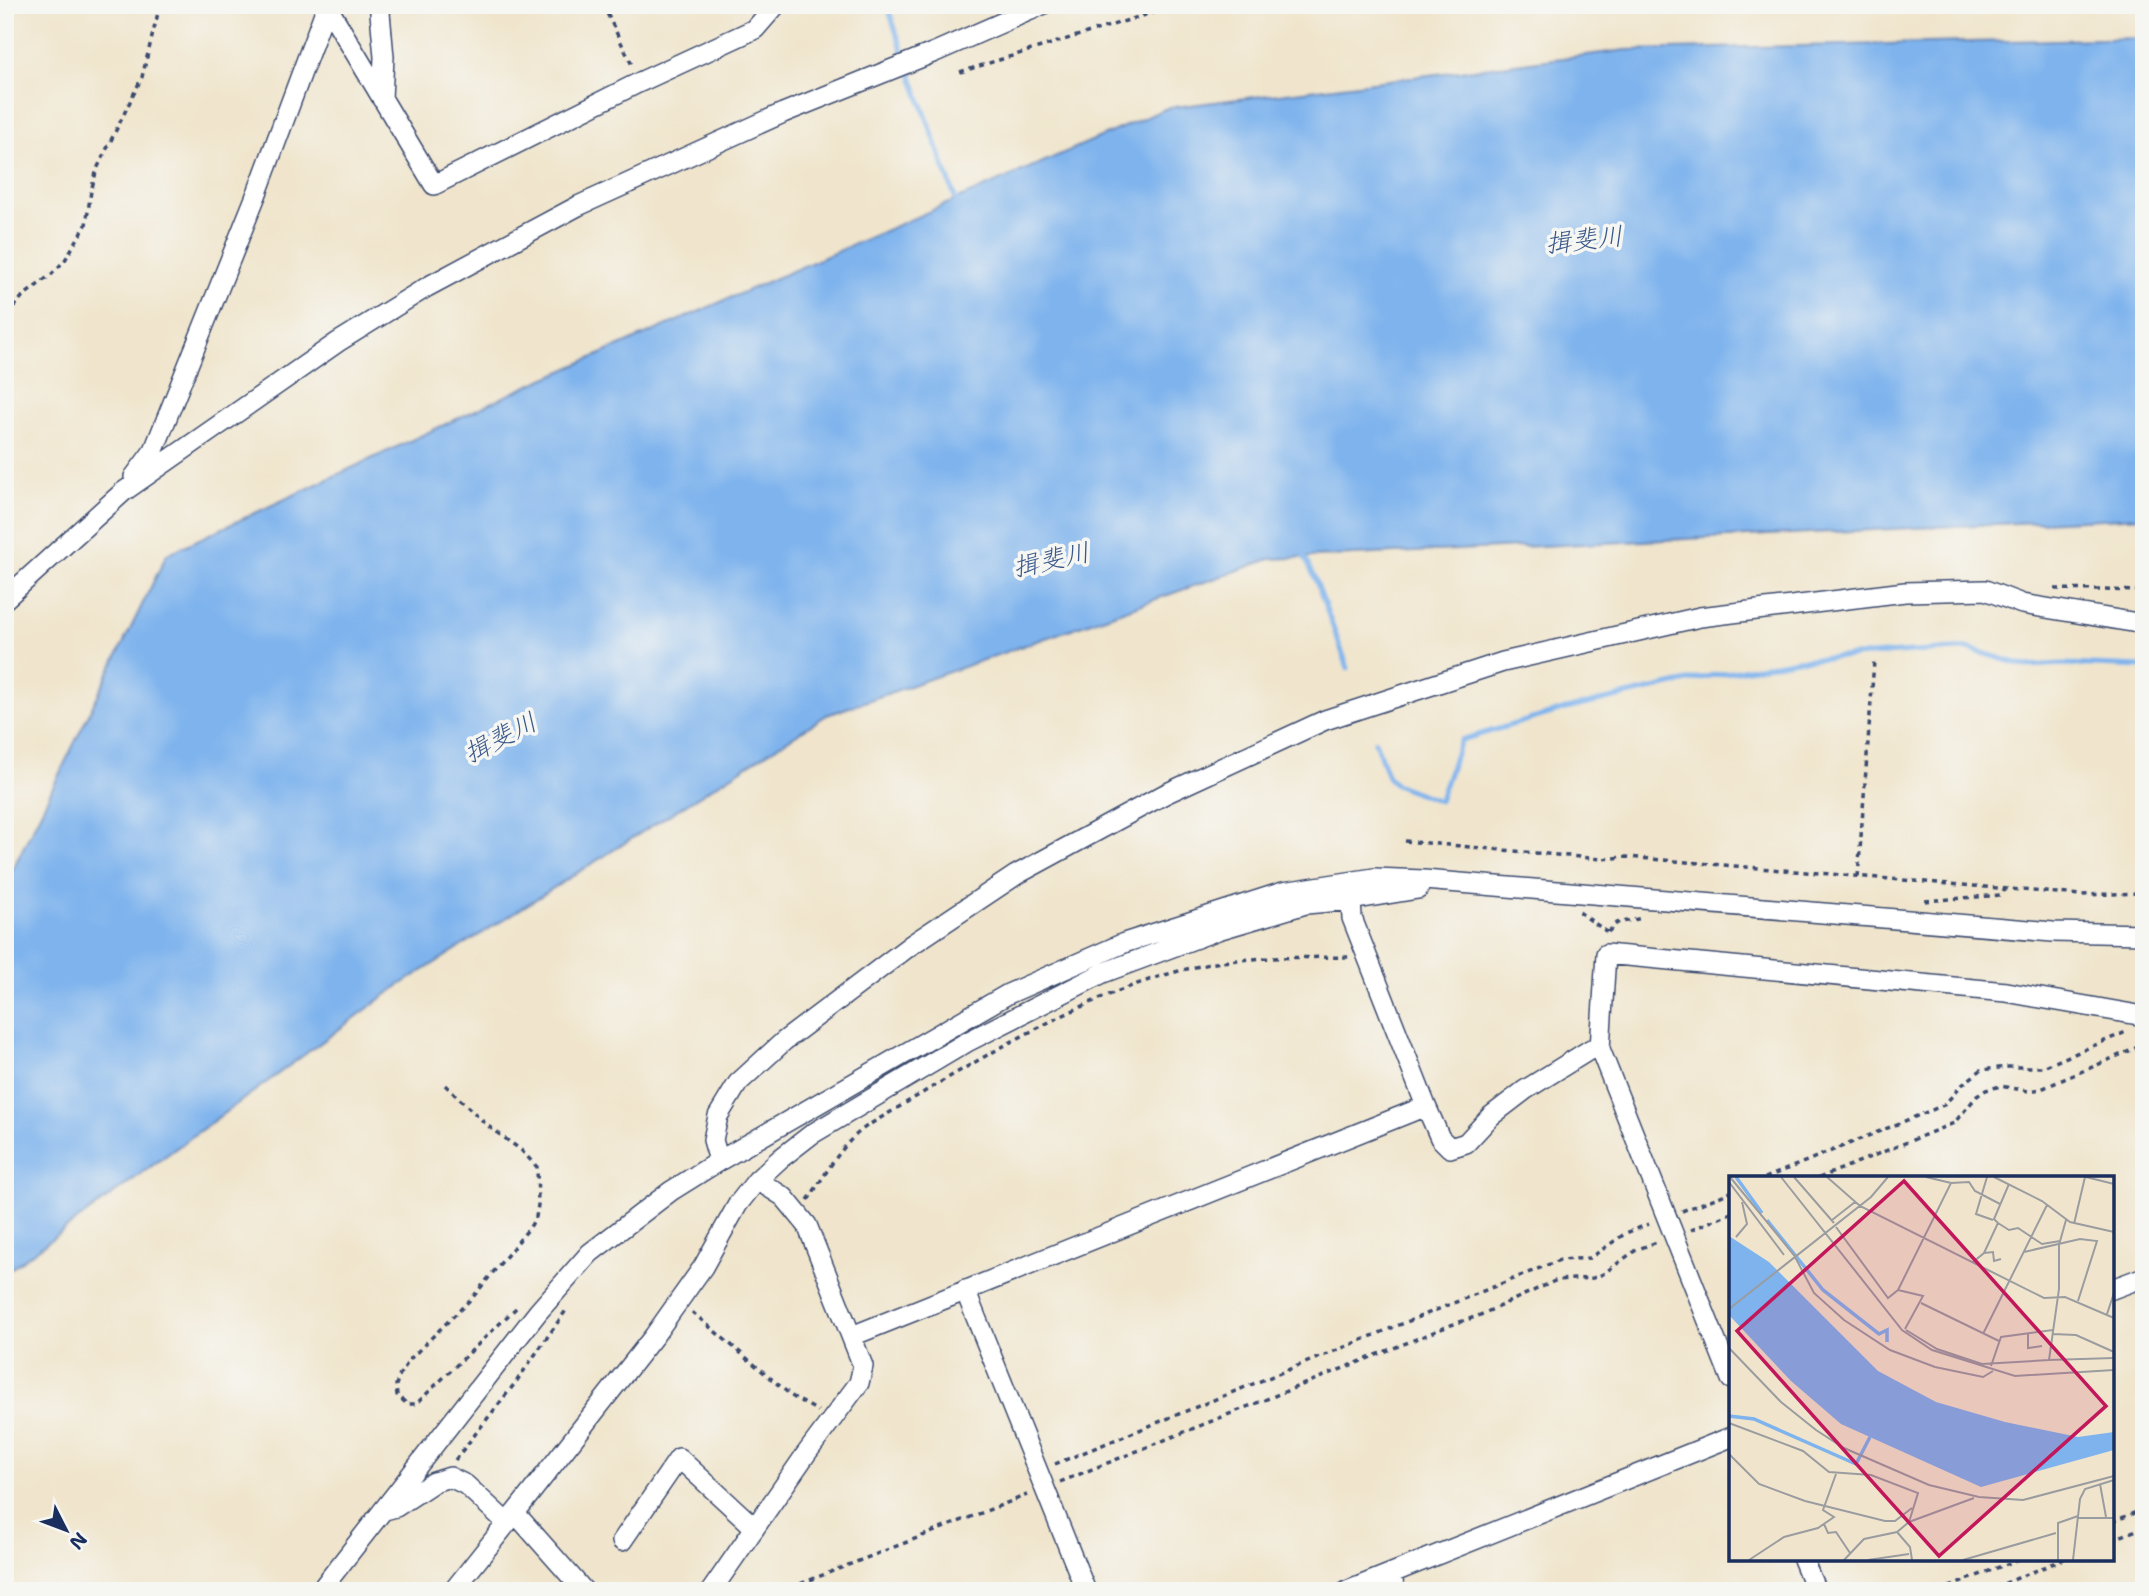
<svg xmlns="http://www.w3.org/2000/svg" width="2149" height="1596" font-family="'Shantell Sans','Klee One',sans-serif">
<rect width="100%" height="100%" fill="#f6f6f2"/>
<filter id="ink" filterUnits="userSpaceOnUse"><feTurbulence type="fractalNoise" baseFrequency=".0143" numOctaves="2"/><feDisplacementMap in="SourceGraphic" scale="14" xChannelSelector="R" yChannelSelector="G"/><feConvolveMatrix kernelMatrix="1 2 1 2 8 2 1 2 1" color-interpolation-filters="sRGB"/></filter>
<filter id="wash" filterUnits="userSpaceOnUse"><feTurbulence type="fractalNoise" baseFrequency=".00686" numOctaves="4" result="noise"/><feDisplacementMap in="SourceGraphic" scale="28" xChannelSelector="R" yChannelSelector="G"/><feGaussianBlur stdDeviation="1.57" result="paint"/><feColorMatrix in="noise" values="0 0 0 0 0 0 0 0 0 0 0 0 0 0 0 0 0 1.4 0 .05"/><feComposite in="paint" operator="in"/></filter>
<g filter="url(#wash)">
<rect width="100%" height="100%" fill="#f0e5cc"/>
<path fill="#7eb3ed" stroke="#4c71a6" stroke-width="2" d="M 2144,38 L 2144,517 L 1270,559 L 827,715 L 397,987 L 5,1273 L 5,885 L 167,554 L 523,388 L 1167,108 L 1626,50 Z"/>
<g fill="none" stroke-linecap="round" stroke-linejoin="round">
<path stroke="#7eb3ed" stroke-width="5" d="M 887,5 L 905,58
M 909,68 L 956,200
M 1303,554 L 1315,578 L 1348,668
M 1375,741 L 1388,777 L 1395,784 L 1439,801 L 1461,740 L 1566,709 L 1710,676 L 1797,660 L 1957,649 L 1969,649 L 2026,666 L 2063,664 L 2144,667"/>
</g>
</g>
<g filter="url(#ink)">
<g fill="none" stroke-linecap="round" stroke-linejoin="round">
<defs>
<path id="minor" d="M 382,5 L 380,13 L 384,57 L 382,99
M 327,6 L 434,185 L 640,82 L 755,29 L 776,5
M 134,477 L 154,450 L 257,193 L 327,5
M 5,599 L 123,492 L 338,342 L 427,287 L 578,206 L 783,113 L 935,52 L 1042,5
M 1419,887 L 1418,889 L 1351,900 L 1352,918 L 1426,1106 L 1440,1138 L 1450,1148 L 1466,1143 L 1491,1116 L 1525,1090 L 1591,1049 L 1600,1049
M 719,1161 L 713,1140 L 718,1116 L 738,1083 L 784,1041 L 911,945 L 1016,875 L 1165,794 L 1325,720 L 1503,662 L 1700,617 L 1905,592 L 1985,590 L 2022,604 L 2144,624
M 2112,1289 L 2144,1277
M 965,1290 L 1086,1591
M 852,1336 L 1426,1106
M 1731,1379 L 1600,1049 L 1606,954 L 2006,992 L 2144,1016
M 385,1510 L 396,1507 L 434,1482 L 450,1477 L 466,1485 L 506,1522
M 515,1513 L 654,1336 L 703,1267 L 738,1204 L 757,1180 L 781,1158 L 812,1134 L 967,1042 L 1103,973 L 1218,930 L 1306,904 L 1351,900
M 622,1541 L 679,1458 L 755,1528
M 1803,1559 L 1816,1591
M 1390,1574 L 1396,1591
M 320,1591 L 538,1312 L 590,1253 L 671,1191 L 719,1161 L 1008,994 L 1124,943 L 1283,892 L 1374,878 L 1424,880 L 2053,932 L 2144,934
M 453,1591 L 515,1513 L 584,1591
M 711,1591 L 806,1454 L 859,1383 L 863,1366 L 807,1225 L 784,1197 L 757,1180
M 1347,1591 L 1731,1437"/>
</defs>
<use href="#minor" stroke="#3b4a6e" stroke-width="22"/>
<path stroke="#3b4a6e" stroke-width="3.5" stroke-dasharray="5 5" stroke-linecap="butt" d="M 603,5 L 633,67
M 960,72 L 1145,15 L 1183,5
M 5,326 L 13,309 L 22,297 L 52,274 L 65,260 L 86,225 L 91,191 L 97,169 L 142,77 L 160,5
M 2055,589 L 2144,591
M 1405,841 L 1601,859 L 1627,857 L 2081,895 L 2144,893
M 1858,877 L 1874,661
M 1925,901 L 2001,895 L 2005,889
M 1579,912 L 1607,932
M 1608,932 L 1617,923 L 1643,918
M 445,1085 L 488,1126 L 521,1150 L 537,1167 L 538,1205 L 536,1217 L 530,1227 L 473,1297 L 411,1358 L 400,1374 L 396,1385 L 397,1395 L 407,1404 L 416,1404 L 517,1307
M 1765,1178 L 1944,1105 L 1962,1085 L 1981,1070 L 2008,1067 L 2043,1067 L 2126,1032
M 1819,1178 L 1954,1123 L 1977,1096 L 1986,1090 L 2000,1086 L 2028,1091 L 2041,1089 L 2134,1049 L 2140,1045 L 2139,1032
M 808,1200 C 826,1174 841,1144 867,1126 C 972,1064 1095,984 1215,963 C 1259,956 1304,958 1349,957
M 1682,1211 L 1731,1192
M 1691,1230 L 1731,1213
M 692,1312 L 793,1397 L 818,1411
M 455,1460 L 516,1382 L 567,1309
M 1055,1464 L 1560,1260 L 1590,1258 L 1626,1233 L 1649,1224
M 1060,1482 L 1451,1325 L 1478,1316 L 1557,1280 L 1593,1278 L 1603,1274 L 1636,1250 L 1657,1242
M 2112,1522 L 2144,1509
M 2112,1540 L 2144,1527
M 782,1591 L 1027,1495
M 1940,1591 L 2019,1559
M 1986,1591 L 2064,1559"/>
<use href="#minor" stroke="#fff" stroke-width="19"/>
</g>
</g>
<g text-anchor="middle" dominant-baseline="central" stroke-width="7" stroke-linejoin="round" paint-order="stroke">
<g font-size="26" font-style="italic" fill="#395789" stroke="#f6f6f2">
<text transform="translate(1584 239) rotate(-6)">揖斐川</text>
<text transform="translate(1051 559) rotate(-12)">揖斐川</text>
<text transform="translate(500 737) rotate(-27)">揖斐川</text>
</g>
</g>
<g transform="translate(1729 1176)">
<rect width="385" height="385" fill="#f0e5cc"/>
<path d="M 0,60 L 40,86 L 149,195 L 207,226 L 276,246 L 349,261 L 385,256 L 385,274 L 252,311 L 112,248 L 62,205 L 0,139 Z" fill="#7eb3ed"/>
<path fill="none" stroke="#7eb3ed" stroke-width="3.5" d="M 7,1 L 33,37M 38,44 L 94,114 L 150,158 L 158,154 L 158,166M 0,240 L 25,243 L 127,288 L 141,261"/>
<path fill="none" stroke="#9b9ca0" stroke-width="2" d="M 1,1 L 65,79 L 85,117 L 115,144 L 161,174 L 206,191 L 254,201 L 264,195M 52,1 L 173,154 L 203,174 L 286,200 L 385,194M 65,1 L 105,47M 98,1 L 131,30 L 315,122 L 336,121 L 385,142M 258,1 L 247,38 L 264,44M 265,1 L 313,25 L 341,46 L 385,56M 357,1 L 385,8M 0,6 L 55,79M 222,7 L 240,6 L 246,15 L 271,28M 103,44 L 126,26M 337,44 L 330,69 L 330,113 L 320,184 L 385,182M 269,47 L 280,54 L 289,52 L 313,68 L 331,65M 345,48 L 356,1M 107,51 L 159,122 L 169,114 L 222,7 L 197,1M 7,61 L 18,48 L 13,26M 295,76 L 351,63 L 368,65 L 349,125M 255,77 L 264,76 L 265,85 L 272,83M 244,86 L 255,77 L 269,47 L 265,43 L 280,8M 169,114 L 194,120 L 176,153M 192,127 L 270,165M 0,133 L 142,21 L 159,1M 378,138 L 385,117M 177,154 L 208,173 L 253,188 L 320,184M 299,157 L 299,172 L 313,170M 254,158 L 318,29M 324,158 L 347,159 L 385,176M 0,172 L 52,226 L 87,254 L 115,272 L 200,309 L 250,321 L 294,324 L 385,300M 262,190 L 272,161 L 324,154M 0,247 L 74,275 L 100,296 L 142,299 L 189,317 L 180,346M 0,278 L 30,308 L 76,325 L 156,345 L 166,345 L 183,332M 371,308 L 377,341M 349,342 L 385,342M 95,348 L 99,357 L 107,356 L 121,377M 168,356 L 181,371 L 183,384M 20,384 L 55,361 L 89,352 L 105,341 L 94,334 L 107,298M 115,384 L 135,363 L 168,356 L 180,346 L 245,322M 139,384 L 180,378M 234,384 L 327,357M 329,384 L 329,347 L 349,340M 344,384 L 351,323 L 356,313 L 385,304"/>
<path fill="#c2185b" fill-opacity="0.15" stroke="#c2185b" stroke-width="3.5" d="M 175,5 L 377,230 L 210,380 L 8,155 Z"/>
<rect width="385" height="385" fill="none" stroke="#1b2f5e" stroke-width="3.5"/>
</g>
<rect width="2149" height="1596" fill="none" stroke="#f6f6f2" stroke-width="28"/>
<g transform="translate(66 1530) rotate(132)" stroke="#f6f6f2" stroke-width="5" paint-order="stroke">
<path d="M0-5L12 26L0 18L-12 26Z" fill="#1b2f5e"/>
<text y="-10" font-size="19" font-weight="bold" text-anchor="middle" fill="#1b2f5e">N</text>
</g>
</svg>
